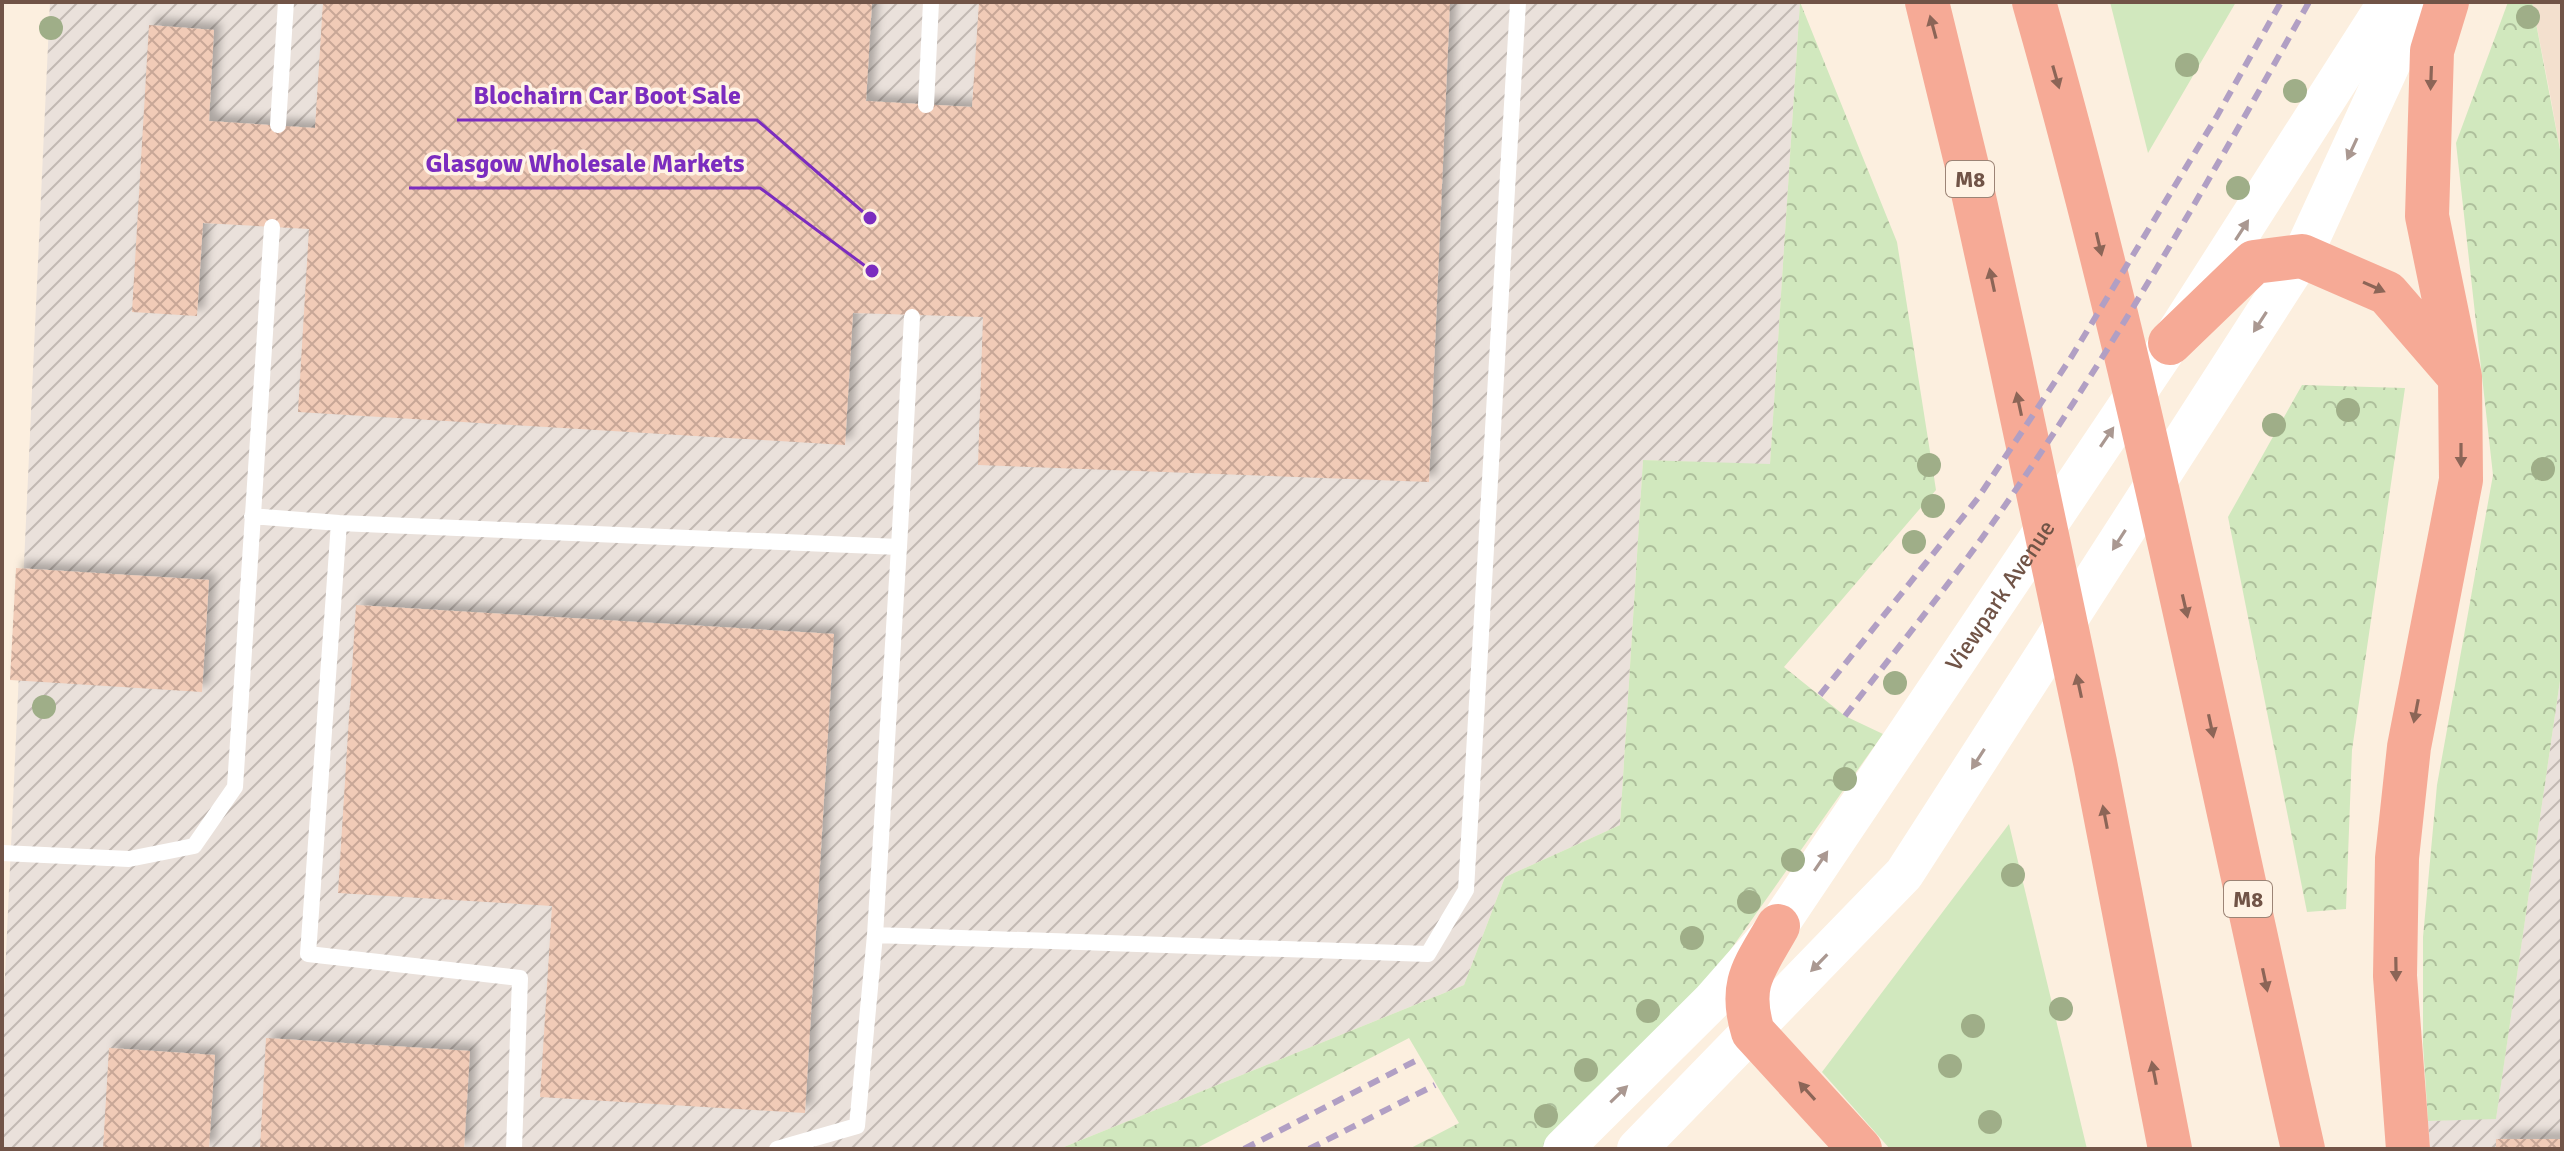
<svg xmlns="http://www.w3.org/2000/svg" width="2564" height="1151" font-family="Signika,sans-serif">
<defs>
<pattern id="industrial-furrows" width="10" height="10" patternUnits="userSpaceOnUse" patternTransform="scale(2)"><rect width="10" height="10" fill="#eae1db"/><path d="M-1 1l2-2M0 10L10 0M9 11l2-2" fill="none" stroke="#c2b9b3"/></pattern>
<pattern id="forest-crowns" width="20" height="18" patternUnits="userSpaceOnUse" patternTransform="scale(2)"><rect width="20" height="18" fill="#d1e8be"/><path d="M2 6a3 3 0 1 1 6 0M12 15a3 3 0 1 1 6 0" fill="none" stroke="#aebf9c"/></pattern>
<pattern id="building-cross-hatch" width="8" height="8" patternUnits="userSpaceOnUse" patternTransform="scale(2)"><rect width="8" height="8" fill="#f1cbb7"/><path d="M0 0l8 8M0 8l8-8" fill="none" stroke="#c8a797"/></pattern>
<filter id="shadow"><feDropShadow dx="7" dy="-7" stdDeviation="4" flood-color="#0004"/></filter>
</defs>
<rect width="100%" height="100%" fill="#fcefdf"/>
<path fill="#f3e0ce" d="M 2532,2 L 2562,2 L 2562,160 L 2549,89 Z"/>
<path fill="url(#industrial-furrows)" d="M 50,2 L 1800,2 L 1770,465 L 1643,460 L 1620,825 L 1505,877 L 1464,985 L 1059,1149 L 2,1149 L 2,1040 Z
M 2562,667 L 2562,1149 L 2430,1149 L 2428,1121 L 2496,1118 Z"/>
<path fill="#d1e8be" d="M 2110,2 L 2236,2 L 2148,153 Z
M 2009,824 L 2087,1149 L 1890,1149 L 1822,1072 Z"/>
<path fill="url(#forest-crowns)" d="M 1800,2 L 1897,242 L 1936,490 L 1784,667 L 1845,716 L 1883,734 L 1712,976 L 1579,1119 L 1542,1149 L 1409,1149 L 1459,1123 L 1409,1038 L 1195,1149 L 1059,1149 L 1464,985 L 1505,877 L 1620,825 L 1643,460 L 1770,464 Z
M 2508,2 L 2532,2 L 2562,160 L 2562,667 L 2496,1119 L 2428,1121 L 2423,1044 L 2423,937 L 2437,785 L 2493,475 L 2456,143 Z
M 2302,385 L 2405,388 L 2352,750 L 2346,909 L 2307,912 L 2228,517 Z"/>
<path fill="url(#building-cross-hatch)" filter="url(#shadow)" d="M 323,2 L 872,2 L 866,101 L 972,107 L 979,2 L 1450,2 L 1429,482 L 978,465 L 983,317 L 853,313 L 845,445 L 298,412 L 309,229 L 203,223 L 197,316 L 132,312 L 149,25 L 214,30 L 209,121 L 315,128 Z
M 16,568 L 209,580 L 202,692 L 10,680 Z
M 356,605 L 834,634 L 805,1113 L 540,1097 L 552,906 L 338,893 Z
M 266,1038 L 470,1051 L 464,1149 L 260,1149 Z
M 109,1048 L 215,1055 L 209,1149 L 103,1149 Z
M 2496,1139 L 2562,1139 L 2562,1149 L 2496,1149 Z"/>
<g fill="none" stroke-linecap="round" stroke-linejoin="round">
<path stroke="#fff" stroke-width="16" d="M 926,105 L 931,2
M 278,125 L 286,2
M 252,516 L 339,523 L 899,547 L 875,935 L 857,1126 L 777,1149
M 339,523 L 308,954 L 520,978 L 514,1149
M 899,547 L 912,317
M 2,853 L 129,859 L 194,846 L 235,787 L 272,227
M 875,935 L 1428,954 L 1466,890 L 1518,2"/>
<g stroke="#fff" stroke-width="40">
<path id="s1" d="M 1563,1149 L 1712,1001 L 1778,926 L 2170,343 L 2388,2"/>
<path d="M 1637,1149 L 1904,874 L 2302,256 L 2419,2"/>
</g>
<path stroke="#f6aa96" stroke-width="44" d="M 1927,2 L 1968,170 L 2009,356 L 2095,762 L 2170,1149
M 2034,2 C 2142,380 2216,766 2303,1149
M 2170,343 L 2254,262 L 2302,256 L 2387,293 L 2458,375
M 1778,926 C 1755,967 1738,983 1753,1032 L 1860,1149
M 2408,1149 L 2395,976 L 2397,858 L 2409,747 L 2461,480 L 2460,377 L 2427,216 L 2432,51 L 2447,2"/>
<path stroke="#b19fc4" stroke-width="6" stroke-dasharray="12 8" stroke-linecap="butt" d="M 1820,695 L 1978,498 L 2072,356 L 2217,116 L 2281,2
M 1845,716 C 1894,652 1946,589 1992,524 C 2109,358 2210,179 2309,2
M 1244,1149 L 1421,1058
M 1309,1149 L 1435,1085"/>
</g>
<g fill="#9fae88">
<circle cx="2528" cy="17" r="12"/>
<circle cx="51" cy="28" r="12"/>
<circle cx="2187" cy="65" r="12"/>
<circle cx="2295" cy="91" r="12"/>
<circle cx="2238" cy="188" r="12"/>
<circle cx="2348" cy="410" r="12"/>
<circle cx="2274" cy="425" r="12"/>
<circle cx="1929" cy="465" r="12"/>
<circle cx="2543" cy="469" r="12"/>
<circle cx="1933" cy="506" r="12"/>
<circle cx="1914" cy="542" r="12"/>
<circle cx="1895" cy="683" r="12"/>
<circle cx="44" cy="707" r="12"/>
<circle cx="1845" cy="779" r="12"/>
<circle cx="1793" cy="860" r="12"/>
<circle cx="2013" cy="875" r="12"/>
<circle cx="1749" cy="902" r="12"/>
<circle cx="1692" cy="938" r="12"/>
<circle cx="2061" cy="1009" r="12"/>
<circle cx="1648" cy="1011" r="12"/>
<circle cx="1973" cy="1026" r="12"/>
<circle cx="1950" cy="1066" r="12"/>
<circle cx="1586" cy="1070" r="12"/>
<circle cx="1546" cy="1116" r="12"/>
<circle cx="1990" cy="1122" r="12"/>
</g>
<defs><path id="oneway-solid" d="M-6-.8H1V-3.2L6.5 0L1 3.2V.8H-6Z" transform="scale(2)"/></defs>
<g fill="#8c6557">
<use href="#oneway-solid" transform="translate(1933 27) rotate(-105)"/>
<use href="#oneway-solid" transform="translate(2056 77) rotate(74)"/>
<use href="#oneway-solid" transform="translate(2431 78) rotate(92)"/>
<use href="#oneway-solid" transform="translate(2099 244) rotate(77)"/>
<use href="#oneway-solid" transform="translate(1992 280) rotate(-102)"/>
<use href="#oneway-solid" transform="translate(2374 287) rotate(24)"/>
<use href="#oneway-solid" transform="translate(2019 404) rotate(-102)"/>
<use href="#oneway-solid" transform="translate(2461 455) rotate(90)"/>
<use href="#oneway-solid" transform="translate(2185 606) rotate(77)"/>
<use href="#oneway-solid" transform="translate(2079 686) rotate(-102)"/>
<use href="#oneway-solid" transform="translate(2416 711) rotate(101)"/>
<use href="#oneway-solid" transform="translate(2211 726) rotate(78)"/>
<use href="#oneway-solid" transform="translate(2105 817) rotate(-101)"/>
<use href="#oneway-solid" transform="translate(2396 969) rotate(89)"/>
<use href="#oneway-solid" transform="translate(2265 980) rotate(78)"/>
<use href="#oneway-solid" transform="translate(2154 1073) rotate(-101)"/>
<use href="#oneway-solid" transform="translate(1807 1091) rotate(-132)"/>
</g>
<g fill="#aa9891">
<use href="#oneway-solid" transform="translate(2352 149) rotate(115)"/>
<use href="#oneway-solid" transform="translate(2242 230) rotate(-57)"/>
<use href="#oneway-solid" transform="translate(2260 322) rotate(123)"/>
<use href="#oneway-solid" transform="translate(2107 437) rotate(-56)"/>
<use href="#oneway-solid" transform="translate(2119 540) rotate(123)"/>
<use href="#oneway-solid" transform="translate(1978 759) rotate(123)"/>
<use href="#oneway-solid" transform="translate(1821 861) rotate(-56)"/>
<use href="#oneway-solid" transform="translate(1819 963) rotate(134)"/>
<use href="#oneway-solid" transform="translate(1619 1094) rotate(-44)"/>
</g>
<g text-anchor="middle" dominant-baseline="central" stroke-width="7" stroke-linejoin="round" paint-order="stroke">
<g fill="#fff3e5" stroke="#9c8476" stroke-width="2">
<rect x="1946" y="161" width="48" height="36" rx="6"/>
<rect x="2224" y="881" width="48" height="36" rx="6"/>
</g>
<g font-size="22" font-weight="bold" fill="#715447">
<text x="1970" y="179">M8</text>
<text x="2248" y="899">M8</text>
</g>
<g font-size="24" fill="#715447" stroke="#fff3e5">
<text stroke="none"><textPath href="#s1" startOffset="708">Viewpark Avenue</textPath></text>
</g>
</g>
<path fill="none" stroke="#7b2cbf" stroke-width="3" d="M870 218L757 120H457M872 271L760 188H409"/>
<g fill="#7b2cbf" stroke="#fff3e5" stroke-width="3">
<circle cx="870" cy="218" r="8"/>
<circle cx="872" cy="271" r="8"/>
</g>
<g font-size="26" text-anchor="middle" font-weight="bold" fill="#7b2cbf" stroke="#fff3e5" stroke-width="7" stroke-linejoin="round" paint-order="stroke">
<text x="607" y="104">Blochairn Car Boot Sale</text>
<text x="585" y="172">Glasgow Wholesale Markets</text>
</g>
<rect width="2564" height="1151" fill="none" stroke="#715447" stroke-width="8"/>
</svg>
